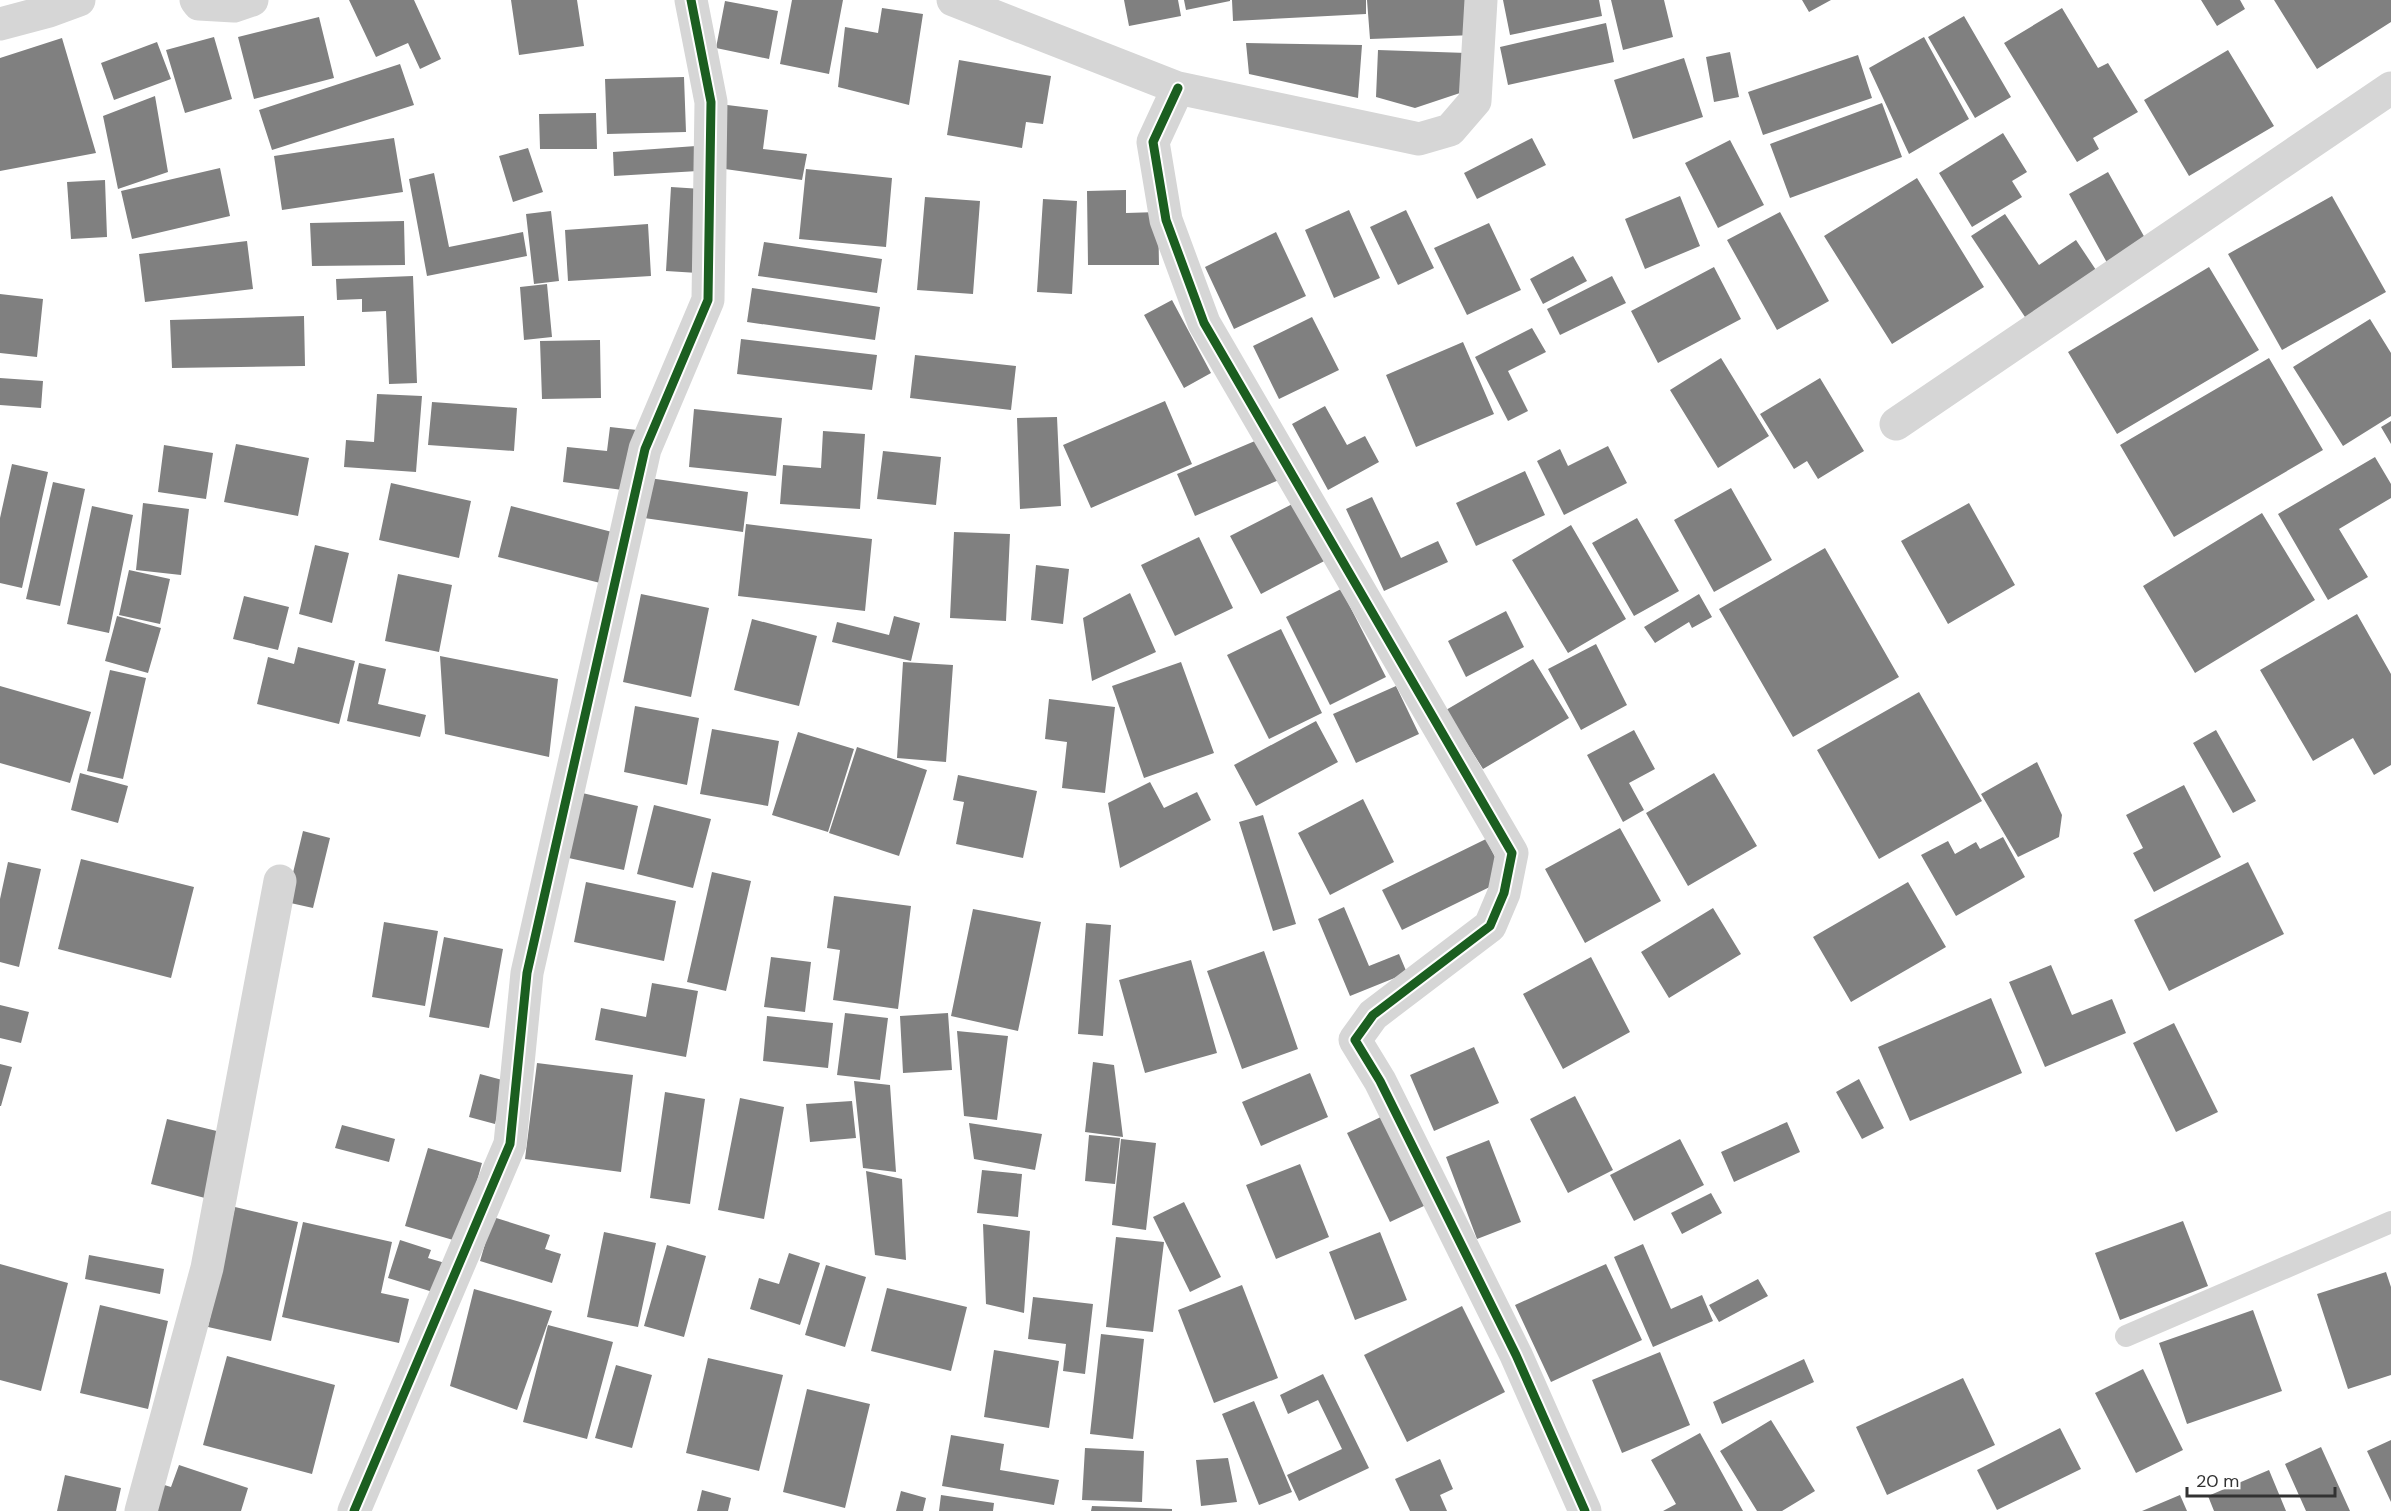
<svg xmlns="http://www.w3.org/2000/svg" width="2391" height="1511" font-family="'DM Sans',sans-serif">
<rect width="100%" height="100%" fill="#fff"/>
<path fill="#808080" d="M 349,0 L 414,0 L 441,59 L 420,69 L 408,43 L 376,57 Z
M 511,0 L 577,0 L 584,46 L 519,55 Z
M 792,0 L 843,0 L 829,74 L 780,64 Z
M 1124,0 L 1178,0 L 1181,16 L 1129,26 Z
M 1184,0 L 1230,0 L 1230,1 L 1186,10 Z
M 1232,0 L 1366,0 L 1366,14 L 1233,21 Z
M 1367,0 L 1472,0 L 1474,35 L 1370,39 Z
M 1503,0 L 1599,0 L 1602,16 L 1510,35 Z
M 1611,0 L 1664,0 L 1673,37 L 1623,50 Z
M 1802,0 L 1831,0 L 1809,12 Z
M 2201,0 L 2240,0 L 2245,9 L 2217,26 Z
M 2274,0 L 2391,0 L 2391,22 L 2317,69 Z
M 725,1 L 778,11 L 769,59 L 716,48 Z
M 882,8 L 923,14 L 909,105 L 838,87 L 845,27 L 878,33 Z
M 2062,8 L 2098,68 L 2108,63 L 2138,112 L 2093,138 L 2099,149 L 2077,162 L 2004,43 Z
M 1964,16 L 2011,97 L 1975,118 L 1928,37 Z
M 319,17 L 334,78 L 254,99 L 238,37 Z
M 1606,23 L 1614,62 L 1508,85 L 1500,47 Z
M 214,37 L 232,99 L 185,113 L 166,50 Z
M 1924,37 L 1969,119 L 1909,154 L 1869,68 Z
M 62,38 L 96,153 L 0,171 L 0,58 Z
M 157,42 L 171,79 L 114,100 L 101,63 Z
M 1246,43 L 1362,45 L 1358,98 L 1249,74 Z
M 1378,50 L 1467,53 L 1469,90 L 1415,108 L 1376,97 Z
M 2228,50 L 2274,126 L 2189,176 L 2144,100 Z
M 1730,52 L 1739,97 L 1714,102 L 1706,57 Z
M 1858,55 L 1872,98 L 1763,135 L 1748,92 Z
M 1684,58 L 1703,117 L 1633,139 L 1614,80 Z
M 959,60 L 1051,76 L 1043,124 L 1026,122 L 1022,148 L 947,135 Z
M 400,64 L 414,105 L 272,150 L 259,110 Z
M 684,77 L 686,132 L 607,134 L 605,79 Z
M 155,96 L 168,172 L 118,189 L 103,116 Z
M 1882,103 L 1902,157 L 1790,198 L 1770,144 Z
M 719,104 L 768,110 L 763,149 L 807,154 L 802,180 L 725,169 Z
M 596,113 L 597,149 L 540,149 L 539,114 Z
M 2003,133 L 2027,172 L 2012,181 L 2022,197 L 1972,227 L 1939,173 Z
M 394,138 L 403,192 L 282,210 L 274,156 Z
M 1532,138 L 1546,165 L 1477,199 L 1464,173 Z
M 1730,140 L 1764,205 L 1718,228 L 1685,163 Z
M 696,146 L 698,171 L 614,176 L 613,152 Z
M 528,148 L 543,192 L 513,202 L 499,156 Z
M 220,168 L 230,216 L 132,239 L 121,191 Z
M 806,169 L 892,178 L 886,247 L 799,239 Z
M 2108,172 L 2150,247 L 2111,270 L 2069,194 Z
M 434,173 L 449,247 L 523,232 L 527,256 L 427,276 L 409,179 Z
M 1917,178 L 1984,287 L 1892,344 L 1824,236 Z
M 105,180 L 107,237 L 71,239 L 67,182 Z
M 671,187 L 702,189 L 698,273 L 666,271 Z
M 1126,190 L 1126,213 L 1158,212 L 1159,265 L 1088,265 L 1087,191 Z
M 1680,196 L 1700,246 L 1645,269 L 1625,219 Z
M 2332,196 L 2386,292 L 2282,350 L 2228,254 Z
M 925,197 L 980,201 L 973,294 L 917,290 Z
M 1043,199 L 1077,201 L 1072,294 L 1037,292 Z
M 1349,210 L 1380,278 L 1334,298 L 1305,230 Z
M 1406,210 L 1434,268 L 1398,285 L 1370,227 Z
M 551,211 L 559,281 L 534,284 L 526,214 Z
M 1780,212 L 1829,301 L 1777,330 L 1727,240 Z
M 2005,214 L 2039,265 L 2076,240 L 2098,273 L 2027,320 L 1971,236 Z
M 404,221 L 405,265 L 312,266 L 310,223 Z
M 1489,223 L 1521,290 L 1467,315 L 1434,248 Z
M 648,224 L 651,276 L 568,281 L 565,230 Z
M 1276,232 L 1306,296 L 1234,329 L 1205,267 Z
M 247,241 L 253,289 L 145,302 L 139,254 Z
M 764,242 L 882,259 L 877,293 L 758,276 Z
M 1573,256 L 1587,281 L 1543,304 L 1530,279 Z
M 1714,267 L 1741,319 L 1658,363 L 1631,311 Z
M 2209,267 L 2259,350 L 2117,434 L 2068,352 Z
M 413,276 L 417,383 L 389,384 L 386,311 L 362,312 L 362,299 L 337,300 L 336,279 Z
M 1612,276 L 1626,303 L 1560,335 L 1547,309 Z
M 547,284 L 552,337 L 524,340 L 520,287 Z
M 752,288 L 880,307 L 875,340 L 747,322 Z
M 0,294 L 43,299 L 37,357 L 0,353 Z
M 1172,300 L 1211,373 L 1184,388 L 1144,315 Z
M 304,316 L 305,366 L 172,368 L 170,320 Z
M 1312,317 L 1339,370 L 1279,399 L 1253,346 Z
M 2370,319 L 2391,353 L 2391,416 L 2343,446 L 2293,367 Z
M 1532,328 L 1546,352 L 1508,371 L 1528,411 L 1508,421 L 1475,357 Z
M 741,339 L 877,355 L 872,390 L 737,374 Z
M 600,340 L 601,398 L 542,399 L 540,341 Z
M 1463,342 L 1494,414 L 1416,447 L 1386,375 Z
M 915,355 L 1016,366 L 1011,410 L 910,398 Z
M 1721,358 L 1769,436 L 1718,468 L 1670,390 Z
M 2269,358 L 2323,450 L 2174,537 L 2120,445 Z
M 0,378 L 43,381 L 41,408 L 0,405 Z
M 1820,378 L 1864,451 L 1818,479 L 1807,461 L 1794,469 L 1760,414 Z
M 377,394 L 422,396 L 416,472 L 344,467 L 346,440 L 374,442 Z
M 1165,401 L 1192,464 L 1091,508 L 1063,445 Z
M 432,402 L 517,408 L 514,451 L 428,445 Z
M 1325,406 L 1347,445 L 1365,436 L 1379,462 L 1328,490 L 1292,424 Z
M 694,409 L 782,418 L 776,476 L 689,467 Z
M 1057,417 L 1061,506 L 1020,509 L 1017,418 Z
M 2391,421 L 2391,444 L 2381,427 Z
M 610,427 L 637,430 L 630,491 L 563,482 L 567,447 L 607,451 Z
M 823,431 L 865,434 L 860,509 L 780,504 L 783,465 L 821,468 Z
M 1262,438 L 1279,480 L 1195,516 L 1177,474 Z
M 236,444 L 309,458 L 298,516 L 224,502 Z
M 164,445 L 213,453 L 206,499 L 158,492 Z
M 1608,446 L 1627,483 L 1564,515 L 1537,461 L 1560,449 L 1568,466 Z
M 883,451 L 941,457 L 936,505 L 877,499 Z
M 2375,457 L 2391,484 L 2391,498 L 2339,529 L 2368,577 L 2328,600 L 2278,514 Z
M 12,464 L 48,472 L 22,588 L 0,583 L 0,518 Z
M 1525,471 L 1545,515 L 1476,546 L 1456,503 Z
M 649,478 L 748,492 L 743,532 L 644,518 Z
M 53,482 L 85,489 L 60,606 L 26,599 Z
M 391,483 L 471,501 L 459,558 L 379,540 Z
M 1731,488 L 1772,560 L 1714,592 L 1674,520 Z
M 1372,497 L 1401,558 L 1438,541 L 1448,562 L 1384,591 L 1346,509 Z
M 1302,499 L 1332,557 L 1261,594 L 1230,536 Z
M 143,503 L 189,509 L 181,575 L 136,570 Z
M 1969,503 L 2015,585 L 1948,624 L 1901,541 Z
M 92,506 L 133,515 L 109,633 L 67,624 Z
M 511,506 L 616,533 L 604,584 L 498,557 Z
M 2262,513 L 2315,600 L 2195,673 L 2143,586 Z
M 1637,518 L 1679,591 L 1634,616 L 1592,543 Z
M 746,524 L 872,539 L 865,611 L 738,596 Z
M 1571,525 L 1626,619 L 1568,653 L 1512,560 Z
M 954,532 L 1010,534 L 1006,621 L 950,618 Z
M 1199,537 L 1233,608 L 1175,636 L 1141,565 Z
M 315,545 L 349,553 L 332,623 L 299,614 Z
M 1825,548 L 1899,677 L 1793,737 L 1719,609 Z
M 1036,565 L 1069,569 L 1063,624 L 1031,620 Z
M 129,570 L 170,579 L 160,624 L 119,615 Z
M 398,574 L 452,585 L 439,652 L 385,641 Z
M 1341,589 L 1386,677 L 1330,705 L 1286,617 Z
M 1130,593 L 1156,652 L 1092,681 L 1083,618 Z
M 641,594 L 709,608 L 691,697 L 623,682 Z
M 1699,594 L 1712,617 L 1692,628 L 1689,622 L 1655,643 L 1644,627 Z
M 244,596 L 289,607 L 278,650 L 233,639 Z
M 1506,611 L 1524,647 L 1466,677 L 1448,641 Z
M 2357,614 L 2391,674 L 2391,765 L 2374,775 L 2353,738 L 2313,761 L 2260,670 Z
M 117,616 L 161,628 L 148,673 L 105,661 Z
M 894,616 L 920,623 L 911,661 L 832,642 L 837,622 L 889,635 Z
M 752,619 L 817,636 L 799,706 L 734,690 Z
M 1281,629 L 1322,713 L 1269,739 L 1227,655 Z
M 1596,644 L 1627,705 L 1581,730 L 1548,669 Z
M 298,647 L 355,661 L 339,724 L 257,704 L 268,657 L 294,664 Z
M 440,656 L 558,679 L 549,757 L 445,734 Z
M 1533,659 L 1569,718 L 1483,769 L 1446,710 Z
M 903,662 L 953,665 L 946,762 L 897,758 Z
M 1181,662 L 1214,753 L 1144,778 L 1112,686 Z
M 359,663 L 386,669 L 378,704 L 426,715 L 420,737 L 347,721 Z
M 110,670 L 146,678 L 123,779 L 87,771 Z
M 0,686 L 91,712 L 70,783 L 0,763 Z
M 1396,686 L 1419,734 L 1356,763 L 1333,714 Z
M 1919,692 L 1982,801 L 1879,859 L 1817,750 Z
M 1049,699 L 1115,707 L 1105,793 L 1062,788 L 1067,742 L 1045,739 Z
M 635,706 L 699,718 L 687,785 L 624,772 Z
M 1316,721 L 1338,762 L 1256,806 L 1234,765 Z
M 712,729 L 779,741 L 768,806 L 700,794 Z
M 1634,730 L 1655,769 L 1629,783 L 1644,810 L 1623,822 L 1587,755 Z
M 2216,730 L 2256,801 L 2233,813 L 2193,743 Z
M 798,732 L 854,749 L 828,832 L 772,815 Z
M 857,747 L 927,770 L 899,856 L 829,833 Z
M 2037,762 L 2062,815 L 2059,837 L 2018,857 L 1981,794 Z
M 80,773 L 128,786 L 118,823 L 71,810 Z
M 1714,773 L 1757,846 L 1688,886 L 1646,813 Z
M 958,775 L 1037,791 L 1023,858 L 956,844 L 964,802 L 953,800 Z
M 1150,782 L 1164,808 L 1197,792 L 1211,820 L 1120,868 L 1108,803 Z
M 2184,785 L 2221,857 L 2154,892 L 2133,853 L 2143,848 L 2126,815 Z
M 578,792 L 638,806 L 624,870 L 564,857 Z
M 1363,799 L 1394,862 L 1330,895 L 1298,833 Z
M 654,805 L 711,819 L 693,888 L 637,874 Z
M 1263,815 L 1296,924 L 1273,931 L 1239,822 Z
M 1620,828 L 1661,901 L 1585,943 L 1545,869 Z
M 303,831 L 330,838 L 313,908 L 286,902 Z
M 2003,837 L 2025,877 L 1956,916 L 1921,855 L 1948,841 L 1955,854 L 1976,842 L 1980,849 Z
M 1486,839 L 1506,879 L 1402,930 L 1382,890 Z
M 81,859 L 194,887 L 171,978 L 58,949 Z
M 8,862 L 41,869 L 19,967 L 0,962 L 0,899 Z
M 2248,862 L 2284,934 L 2169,991 L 2134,920 Z
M 712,872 L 751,881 L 726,991 L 687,982 Z
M 586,882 L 676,901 L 664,961 L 574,942 Z
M 1908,882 L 1946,947 L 1851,1002 L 1813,937 Z
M 834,896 L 911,906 L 898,1009 L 833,1000 L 840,950 L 827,948 Z
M 1344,907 L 1369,966 L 1399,954 L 1407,973 L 1350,996 L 1318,919 Z
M 1713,908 L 1741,954 L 1669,998 L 1641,952 Z
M 973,909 L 1041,922 L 1018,1031 L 951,1016 Z
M 384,922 L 438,931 L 425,1006 L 372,997 Z
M 1086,923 L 1111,925 L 1103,1036 L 1078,1034 Z
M 444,937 L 503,949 L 489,1028 L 429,1017 Z
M 1264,951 L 1298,1049 L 1242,1069 L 1207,971 Z
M 771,957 L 811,962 L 805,1012 L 764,1007 Z
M 1591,957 L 1630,1032 L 1563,1069 L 1523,994 Z
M 1191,960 L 1217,1053 L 1145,1073 L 1119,980 Z
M 2051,965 L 2072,1015 L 2112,999 L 2126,1033 L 2045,1067 L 2009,982 Z
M 652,983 L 698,991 L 686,1057 L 595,1040 L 601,1008 L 646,1017 Z
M 1991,998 L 2022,1073 L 1910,1121 L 1878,1047 Z
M 0,1005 L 29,1012 L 21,1043 L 0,1038 Z
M 845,1013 L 888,1018 L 880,1080 L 837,1075 Z
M 948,1013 L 952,1070 L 903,1073 L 900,1016 Z
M 767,1016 L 833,1023 L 828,1068 L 763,1061 Z
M 2174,1023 L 2218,1112 L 2176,1132 L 2133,1043 Z
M 957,1031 L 1008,1036 L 997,1120 L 964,1116 Z
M 1474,1047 L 1499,1103 L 1434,1131 L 1410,1075 Z
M 1093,1062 L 1114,1065 L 1123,1137 L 1085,1132 Z
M 537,1063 L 633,1075 L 621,1172 L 525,1159 Z
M 0,1064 L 12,1067 L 1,1106 L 0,1106 Z
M 1310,1073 L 1328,1117 L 1261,1146 L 1242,1102 Z
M 480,1074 L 506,1081 L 495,1124 L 469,1117 Z
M 1859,1079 L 1884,1128 L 1862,1139 L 1836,1092 Z
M 854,1081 L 890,1085 L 896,1172 L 863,1168 Z
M 665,1092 L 705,1099 L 690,1204 L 650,1198 Z
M 1575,1096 L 1613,1170 L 1568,1193 L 1530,1119 Z
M 740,1098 L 784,1107 L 764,1219 L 718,1210 Z
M 852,1101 L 856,1138 L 810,1142 L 806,1104 Z
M 1383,1116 L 1426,1205 L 1390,1222 L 1347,1133 Z
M 167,1119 L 221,1132 L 205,1198 L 151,1184 Z
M 1787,1122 L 1800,1152 L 1734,1182 L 1721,1152 Z
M 969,1123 L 1042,1134 L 1035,1170 L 974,1159 Z
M 342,1125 L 395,1139 L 389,1162 L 335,1148 Z
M 1089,1135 L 1120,1138 L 1115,1184 L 1085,1181 Z
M 1121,1139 L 1156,1143 L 1146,1230 L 1112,1225 Z
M 1680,1139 L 1704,1185 L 1634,1221 L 1610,1175 Z
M 1489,1140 L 1521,1222 L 1477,1239 L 1446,1157 Z
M 428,1148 L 482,1163 L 460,1242 L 405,1226 Z
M 1300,1164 L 1329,1237 L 1276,1259 L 1246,1185 Z
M 982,1170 L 1022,1174 L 1018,1217 L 977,1213 Z
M 866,1171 L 902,1179 L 906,1260 L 875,1255 Z
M 1711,1193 L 1722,1213 L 1682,1234 L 1671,1213 Z
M 1184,1202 L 1221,1277 L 1190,1292 L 1153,1217 Z
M 235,1207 L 298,1222 L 271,1341 L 208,1327 Z
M 493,1217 L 550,1235 L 545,1249 L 561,1254 L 552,1283 L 480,1261 Z
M 2183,1221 L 2208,1286 L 2120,1320 L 2095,1253 Z
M 303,1222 L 392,1242 L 381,1293 L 409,1299 L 399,1343 L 282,1317 Z
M 983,1224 L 1030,1231 L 1024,1313 L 986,1304 Z
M 604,1232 L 656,1243 L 638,1327 L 587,1317 Z
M 1380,1232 L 1407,1300 L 1355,1320 L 1329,1252 Z
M 1116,1237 L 1164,1242 L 1153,1332 L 1106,1327 Z
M 400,1240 L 431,1250 L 428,1258 L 445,1263 L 436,1293 L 388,1278 Z
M 1643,1244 L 1671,1309 L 1702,1295 L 1713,1321 L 1653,1347 L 1614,1257 Z
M 667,1245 L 706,1256 L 684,1337 L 644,1326 Z
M 789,1253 L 820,1263 L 800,1325 L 750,1309 L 759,1278 L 779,1284 Z
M 89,1255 L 164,1269 L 160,1294 L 85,1279 Z
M 0,1264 L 68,1283 L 41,1391 L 0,1380 Z
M 1606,1264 L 1642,1340 L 1551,1382 L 1515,1305 Z
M 826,1265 L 866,1277 L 845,1347 L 805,1335 Z
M 2386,1272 L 2391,1287 L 2391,1375 L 2348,1389 L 2317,1294 Z
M 1758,1279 L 1768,1296 L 1719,1322 L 1709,1305 Z
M 1242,1285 L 1278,1378 L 1214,1403 L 1178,1310 Z
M 887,1288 L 967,1307 L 951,1371 L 871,1351 Z
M 474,1289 L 552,1311 L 517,1410 L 450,1386 Z
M 1033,1297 L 1093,1304 L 1085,1374 L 1063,1371 L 1066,1344 L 1028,1339 Z
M 100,1305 L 168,1321 L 148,1409 L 80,1393 Z
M 1462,1306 L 1505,1392 L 1407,1442 L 1364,1355 Z
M 2253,1310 L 2282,1391 L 2187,1424 L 2159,1343 Z
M 548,1325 L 613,1342 L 587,1439 L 523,1422 Z
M 1101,1334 L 1144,1339 L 1133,1439 L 1090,1434 Z
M 994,1350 L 1059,1361 L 1049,1428 L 984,1417 Z
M 1660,1352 L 1690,1425 L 1622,1453 L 1592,1380 Z
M 227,1356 L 335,1385 L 312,1474 L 203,1445 Z
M 708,1358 L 783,1375 L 759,1471 L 686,1453 Z
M 1804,1359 L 1814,1382 L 1722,1424 L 1713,1402 Z
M 616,1365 L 652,1375 L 632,1448 L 595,1438 Z
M 2143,1369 L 2183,1450 L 2136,1473 L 2095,1393 Z
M 1323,1374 L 1369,1468 L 1299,1501 L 1287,1475 L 1342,1449 L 1318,1400 L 1288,1414 L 1280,1395 Z
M 1963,1378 L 1995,1445 L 1887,1495 L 1856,1427 Z
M 807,1389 L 870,1404 L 845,1508 L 783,1492 Z
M 1254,1401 L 1292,1492 L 1259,1505 L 1222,1414 Z
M 1771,1420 L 1815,1491 L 1782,1511 L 1757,1511 L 1720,1451 Z
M 2060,1428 L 2081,1469 L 1997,1510 L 1977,1470 Z
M 1700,1433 L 1743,1511 L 1663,1511 L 1676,1504 L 1651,1460 Z
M 951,1435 L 1004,1444 L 1000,1470 L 1059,1480 L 1054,1505 L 942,1486 Z
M 2391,1440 L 2391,1502 L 2367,1451 Z
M 2321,1447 L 2350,1511 L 2306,1511 L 2285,1464 Z
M 1085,1448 L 1144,1451 L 1142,1502 L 1082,1500 Z
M 1228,1458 L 1237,1502 L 1201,1506 L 1196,1460 Z
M 1440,1459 L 1453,1489 L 1440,1495 L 1447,1511 L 1410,1511 L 1395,1479 Z
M 179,1465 L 248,1488 L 241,1511 L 152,1511 L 161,1484 L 171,1487 Z
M 2269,1470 L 2286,1511 L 2214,1511 L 2208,1496 Z
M 65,1475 L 121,1488 L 116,1511 L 57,1511 Z
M 702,1490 L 731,1498 L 728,1511 L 697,1511 Z
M 901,1491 L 926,1498 L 923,1511 L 896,1511 Z
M 941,1495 L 994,1503 L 993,1511 L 939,1511 Z
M 2180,1495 L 2187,1511 L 2142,1511 Z
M 1092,1506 L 1172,1509 L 1172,1511 L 1091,1511 Z"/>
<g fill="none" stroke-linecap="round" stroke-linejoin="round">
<path stroke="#d6d6d6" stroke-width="22" d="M 2126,1336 L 2391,1222"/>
<path stroke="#d6d6d6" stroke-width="33" d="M 196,0 L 199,4 L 234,6 L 252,0
M 953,0 L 1178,88 L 1419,139 L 1450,130 L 1475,101 L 1481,0
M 0,24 L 49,11 L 79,0
M 1178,88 L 1153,142 L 1166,220 L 1204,323 L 1512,853 L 1504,893 L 1490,926 L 1373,1015 L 1355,1040 L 1380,1081 L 1516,1355 L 1585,1511
M 1896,424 L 2391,88
M 141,1511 L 207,1268 L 280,881
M 354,1511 L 510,1144 L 527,973 L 645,449 L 708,300 L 711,102 L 691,0"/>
<defs>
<path id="cycleway" d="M 1178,88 L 1153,142 L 1166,220 L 1204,323 L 1512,853 L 1504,893 L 1490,926 L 1373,1015 L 1355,1040 L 1380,1081 L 1516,1355 L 1585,1511
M 354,1511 L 510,1144 L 527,973 L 645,449 L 708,300 L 711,102 L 691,0"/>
</defs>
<use href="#cycleway" stroke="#fff" stroke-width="13"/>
<use href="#cycleway" stroke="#1b5e20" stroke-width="9"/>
</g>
<path d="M2187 1487v9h148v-9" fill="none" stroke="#323232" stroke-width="3"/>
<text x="2196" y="1487" font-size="18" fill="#323232" stroke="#ffffff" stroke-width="4.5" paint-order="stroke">20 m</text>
</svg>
